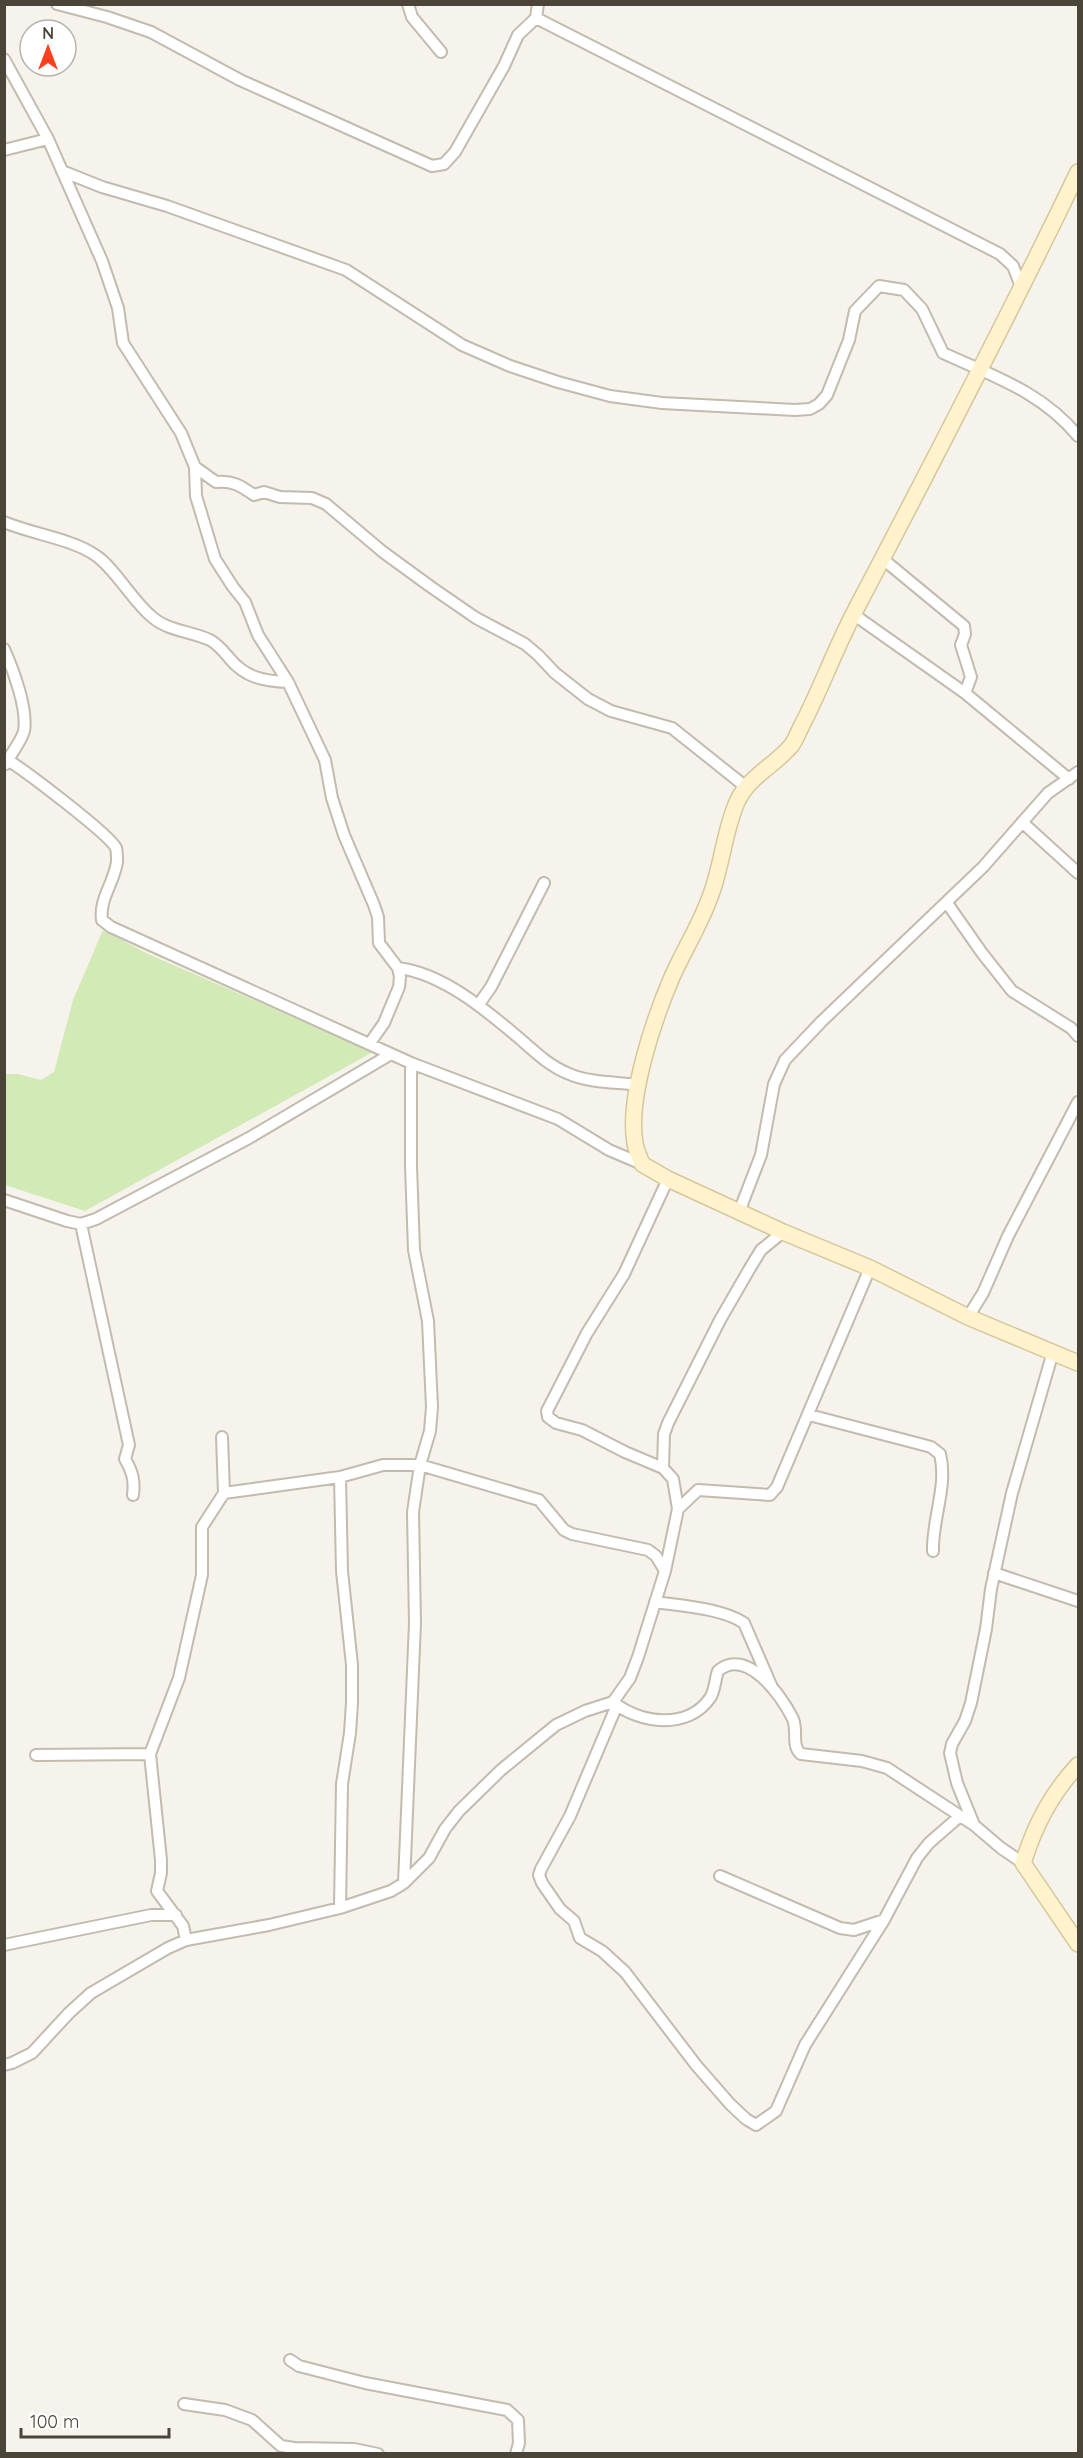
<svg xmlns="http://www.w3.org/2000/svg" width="1083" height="2458" font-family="Quicksand,sans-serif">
<rect width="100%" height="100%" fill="#f6f3ec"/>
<path fill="#d2eab5" d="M 103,930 L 146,953 L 373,1052 L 85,1211 L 5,1185 L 5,1074 L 18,1074 L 41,1080 L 54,1072 L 73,1000 Z"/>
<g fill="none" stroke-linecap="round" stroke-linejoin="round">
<defs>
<path id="street" d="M 57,4 L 107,17 L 151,32 L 240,80 L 432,166 L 444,164 L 455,152 L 504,66 L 518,35 L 536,18 L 538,4
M 408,4 L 412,17 L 441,52
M 536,18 L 1000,254 L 1013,266 L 1022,289
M 4,59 L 48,139 L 102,261 L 118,308 L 123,343 L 181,433 L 195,467 L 196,496 L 215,559 L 233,587 L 245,602 L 258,635 L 288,682 L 325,760 L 332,798 L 344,835 L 374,905 L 378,917 L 379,943 L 398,968 L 400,977 L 399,987 L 384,1023 L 370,1043
M 4,150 L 48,139
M 62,171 L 102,187 L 167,206 L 346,270 L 462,345 L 510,366 L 558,382 L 610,396 L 662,403 L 795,410 L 810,409 L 819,404 L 827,395 L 849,340 L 855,311 L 879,286 L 904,290 L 922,309 L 943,353 C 993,376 1042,392 1078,436
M 195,467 L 216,482 C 232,480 241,486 254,495 L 264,492 L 280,497 L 312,498 L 326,504 L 383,552 L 431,587 L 476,618 L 525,644 L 538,655 L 555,673 L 588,699 L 611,711 L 672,728 L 746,787
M 4,522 C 32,534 72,539 95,555 C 113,566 132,600 151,616 C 167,631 191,631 210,640 C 219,645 224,652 230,659 C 246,678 264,681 288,682
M 884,560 L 964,626 L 965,634 L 961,645 L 971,677 L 965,693
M 853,614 L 965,693 L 1069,779
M 4,649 C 13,669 28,709 24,731 C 21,742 11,753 6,764
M 4,758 C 21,767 110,835 116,848 C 117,851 117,859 117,862 C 114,883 99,899 102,920 L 111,927 L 411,1063 L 558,1119 L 609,1150 L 642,1164
M 1022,822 L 1078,873
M 947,903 L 982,953 L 1012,991 L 1071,1028 L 1078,1036
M 398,968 C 442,973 486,1010 519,1038 C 534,1051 548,1065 567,1073 C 588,1083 616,1082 639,1085
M 479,1004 L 491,987 L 544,883
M 668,1179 L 624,1274 L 587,1333 L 547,1411 L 548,1417 L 556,1423 L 582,1430 L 625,1452 L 663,1468 L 673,1479 L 678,1509
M 4,1200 L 67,1221 L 81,1224 L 96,1219 L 249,1138 L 391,1054
M 739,1212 L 761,1155 L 774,1084 L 785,1060 L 822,1021 L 983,867 L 1048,793 L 1078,772
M 81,1224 L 129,1445 L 125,1459 C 132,1471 135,1480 133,1495
M 968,1317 L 983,1293 L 1008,1236 L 1078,1102
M 809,1415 L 920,1444 L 931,1447 L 940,1454 C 948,1486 932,1519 933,1551
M 663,1468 L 664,1434 L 668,1423 L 720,1320 L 750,1268 L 761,1250 L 783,1232
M 224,1493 L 340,1477 L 383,1465 L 420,1465 L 539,1500 L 564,1530 L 572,1534 L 648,1550 L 656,1556 L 665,1571
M 994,1573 L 1078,1601
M 655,1602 C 681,1606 722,1608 744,1623 L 771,1685
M 613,1702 C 640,1724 688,1730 710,1698 C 715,1691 715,1679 718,1671 C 746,1646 782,1696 793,1719 C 798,1731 791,1746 801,1754 L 862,1761 L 887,1768 L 974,1825 L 1001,1848 L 1023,1863
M 617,1705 L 570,1816 L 541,1869 L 539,1875 L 542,1883 L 560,1909 L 574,1921 L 580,1938 L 602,1951 L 625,1972 L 696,2065 L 730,2104 L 746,2119 L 756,2125 L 776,2111 L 805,2045 L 884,1920 L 917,1858 L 929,1843 L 960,1816
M 36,1755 L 150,1754
M 974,1825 L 957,1783 L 950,1753 L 952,1744 L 965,1721 L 971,1703 L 986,1629 L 991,1589 L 1012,1493 L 1053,1352
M 720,1876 L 840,1928 L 854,1930 L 884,1920
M 404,1883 L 415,1623 L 413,1512 L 420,1465 L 430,1431 L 432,1407 L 428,1321 L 414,1250 L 411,1166 L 411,1063
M 340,1908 L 342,1784 L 350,1733 L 352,1703 L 352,1665 L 342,1571 L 340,1477
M 186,1940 L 183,1926 L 157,1891 L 161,1873 L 161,1860 L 150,1754 L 179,1678 L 202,1575 L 202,1527 L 224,1493 L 222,1437
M 4,1945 L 151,1915 L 176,1915
M 4,2065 L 12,2063 L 32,2053 L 69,2013 L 91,1993 L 168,1948 L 186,1940 L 269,1925 L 340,1908 L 391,1891 L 404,1883 L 429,1858 L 445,1829 L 459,1811 L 501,1770 L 556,1725 L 585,1711 L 613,1702 L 630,1678 L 638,1657 L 665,1571 L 678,1509 L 698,1490 L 770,1495 L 777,1487 L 870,1268
M 290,2360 L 299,2366 L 365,2383 L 507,2410 L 518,2420 L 519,2443 L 516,2454
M 184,2404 L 225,2410 L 252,2420 L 281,2446 L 294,2448 L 354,2449 L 378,2454"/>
<path id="secondary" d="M 1078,172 C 1007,320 931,466 855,611 C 835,649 821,689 801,727 C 798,733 795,741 791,746 C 774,766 748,777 737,802 C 724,831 722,867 710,897 C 700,925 684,950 672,977 C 654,1019 627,1098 635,1143 C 636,1150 640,1158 642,1164 L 668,1179 L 783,1232 L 870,1268 L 968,1317 L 1078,1363
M 1078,1765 C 1051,1794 1035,1825 1023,1863 L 1078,1944"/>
</defs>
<use href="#street" stroke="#c2bbae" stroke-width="14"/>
<use href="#secondary" stroke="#d6c79b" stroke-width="18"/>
<use href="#street" stroke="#fff" stroke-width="10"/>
<use href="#secondary" stroke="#fff3cd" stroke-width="15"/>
</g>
<rect width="1083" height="2458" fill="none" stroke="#4b4439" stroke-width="12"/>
<g transform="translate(48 48)"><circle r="28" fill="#ffffff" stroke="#b7b4b0" stroke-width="1.5"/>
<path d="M0-4.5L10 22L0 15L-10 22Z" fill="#fc3f1d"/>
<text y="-9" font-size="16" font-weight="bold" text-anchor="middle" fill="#4b4439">N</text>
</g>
<path d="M21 2428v9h148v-9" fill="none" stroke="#4b4439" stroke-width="3"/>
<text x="30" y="2428" font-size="18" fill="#4b4439" stroke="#ffffff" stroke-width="4.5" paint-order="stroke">100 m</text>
</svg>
